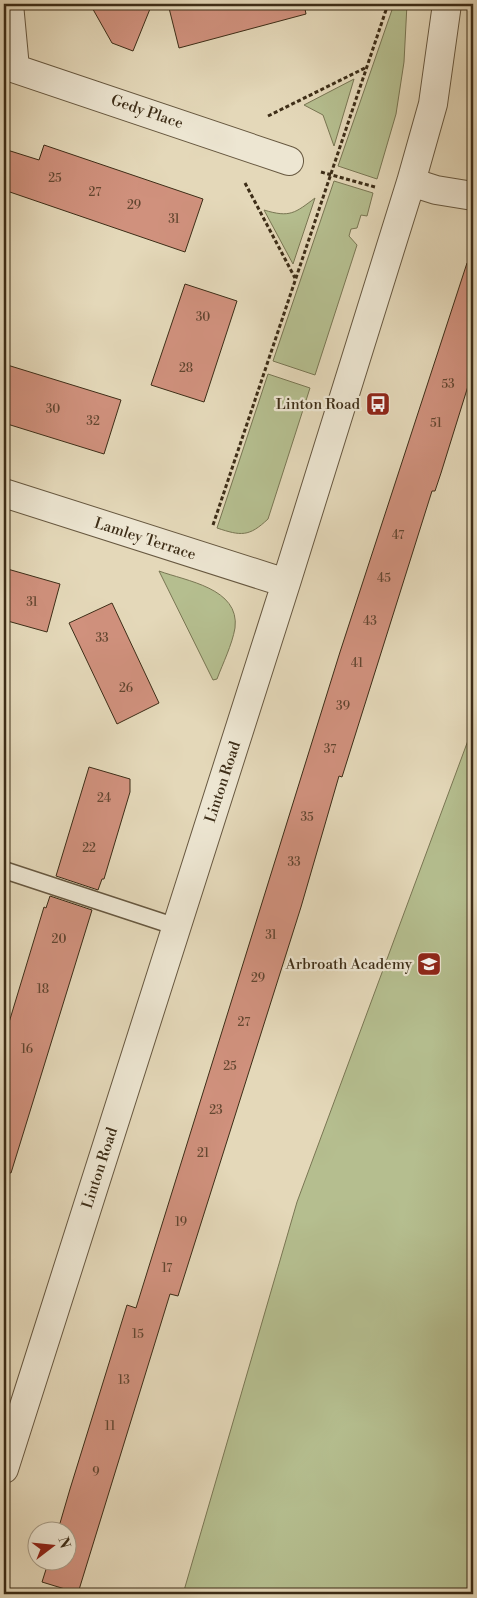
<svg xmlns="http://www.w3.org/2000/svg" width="477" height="1598" font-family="'Libre Bodoni',serif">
<rect width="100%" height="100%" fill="#e4d8b9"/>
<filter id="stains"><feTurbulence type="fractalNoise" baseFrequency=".004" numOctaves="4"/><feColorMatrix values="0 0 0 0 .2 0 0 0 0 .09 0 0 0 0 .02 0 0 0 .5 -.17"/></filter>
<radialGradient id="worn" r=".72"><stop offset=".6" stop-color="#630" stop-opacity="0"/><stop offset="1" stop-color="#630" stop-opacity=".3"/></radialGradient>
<path fill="#b5be8f" stroke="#797653" d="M 394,4 L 407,4 L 404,62 L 396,114 L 377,179 L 338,166 Z
M 354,79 L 334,146 L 323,115 L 304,105 Z
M 334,181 L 373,193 L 367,216 L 361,215 L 357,228 L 351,229 L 349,236 L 357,245 L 315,375 L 273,361 Z
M 315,198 L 293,264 L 264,210 C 290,218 295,213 315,198 Z
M 268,374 L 310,388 L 268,519 C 249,537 241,536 217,528 Z
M 159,571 C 186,581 240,588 235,628 C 232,645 223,663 217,679 L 213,680 Z
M 473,727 L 473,1594 L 183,1594 L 297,1202 Z"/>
<path fill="#d0917d" stroke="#3d2d17" d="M 90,4 L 152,4 L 133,51 L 112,43 Z
M 168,4 L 304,4 L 306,14 L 179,48 Z
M 44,145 L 203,199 L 185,252 L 4,190 L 4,149 L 39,160 Z
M 467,263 L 473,264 L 473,370 L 441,473 L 435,491 L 432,491 L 342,777 L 339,776 L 301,907 L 178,1296 L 170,1294 L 78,1593 L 42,1582 L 49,1560 L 68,1560 L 68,1530 L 58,1530 L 70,1489 L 127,1305 L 136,1308 L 340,652 Z
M 185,284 L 237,301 L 204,402 L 151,385 Z
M 4,364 L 121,400 L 104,454 L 4,423 Z
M 4,568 L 60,584 L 47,632 L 4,620 Z
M 112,603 L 159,703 L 117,724 L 69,623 Z
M 89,767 L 130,779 L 130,792 L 104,879 L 102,879 L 98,890 L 56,876 Z
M 50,896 L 92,910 L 11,1173 L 4,1172 L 4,1039 L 44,907 L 46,908 Z"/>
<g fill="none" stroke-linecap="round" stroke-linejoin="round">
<defs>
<path id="service" d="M 4,870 L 177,927"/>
<path id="minor" d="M 9,4 L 15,68
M 4,65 L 289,161
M 411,182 L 436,190 L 473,196
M 4,493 L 286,583
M 4,1469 L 286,583 L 411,182 L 433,104 L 447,4"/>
</defs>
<use href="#service" stroke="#675840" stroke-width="19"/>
<use href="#minor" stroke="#675840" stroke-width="30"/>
<path stroke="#3d2d17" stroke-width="3" stroke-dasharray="4 2.5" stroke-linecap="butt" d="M 268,116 L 365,68
M 321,172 L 375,187
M 245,183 L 295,278
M 213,525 L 388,4"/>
<use href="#service" stroke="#ede6d2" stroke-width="16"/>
<use href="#minor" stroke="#ede6d2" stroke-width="28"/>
</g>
<defs>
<symbol id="bus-square" viewBox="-11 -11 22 22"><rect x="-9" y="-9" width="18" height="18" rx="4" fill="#8f2418" stroke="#ede6d2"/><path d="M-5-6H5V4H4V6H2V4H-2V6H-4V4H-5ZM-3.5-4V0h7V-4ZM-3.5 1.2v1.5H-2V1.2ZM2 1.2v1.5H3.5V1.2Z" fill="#fff"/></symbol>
<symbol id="school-square" viewBox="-11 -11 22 22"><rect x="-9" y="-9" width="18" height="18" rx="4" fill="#8f2418" stroke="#ede6d2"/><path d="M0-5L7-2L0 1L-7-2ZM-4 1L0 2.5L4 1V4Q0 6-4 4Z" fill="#fff"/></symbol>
</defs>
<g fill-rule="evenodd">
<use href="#bus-square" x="364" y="390" width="28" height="28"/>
<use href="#school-square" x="415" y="950" width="28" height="28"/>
</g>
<g text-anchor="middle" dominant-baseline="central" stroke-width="4.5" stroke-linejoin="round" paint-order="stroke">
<g font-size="12" fill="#624630">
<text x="55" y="178">25</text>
<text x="95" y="192">27</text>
<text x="134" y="205">29</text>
<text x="174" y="219">31</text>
<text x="203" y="317">30</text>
<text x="186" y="368">28</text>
<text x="448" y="384">53</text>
<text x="53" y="409">30</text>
<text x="93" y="421">32</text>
<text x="436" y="423">51</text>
<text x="398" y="535">47</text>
<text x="384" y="578">45</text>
<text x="32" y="602">31</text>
<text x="370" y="621">43</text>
<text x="102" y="638">33</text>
<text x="357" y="663">41</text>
<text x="126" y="688">26</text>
<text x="343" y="706">39</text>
<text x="330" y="749">37</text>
<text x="104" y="798">24</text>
<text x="307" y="817">35</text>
<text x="89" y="848">22</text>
<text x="294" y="862">33</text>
<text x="271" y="935">31</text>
<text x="59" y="939">20</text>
<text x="258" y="978">29</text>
<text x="43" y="989">18</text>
<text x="244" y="1022">27</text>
<text x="27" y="1049">16</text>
<text x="230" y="1066">25</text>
<text x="216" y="1110">23</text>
<text x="203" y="1153">21</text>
<text x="181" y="1222">19</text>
<text x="167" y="1268">17</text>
<text x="138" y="1334">15</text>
<text x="124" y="1380">13</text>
<text x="110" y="1426">11</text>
<text x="96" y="1472">9</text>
</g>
<g font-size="15" fill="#3d2d17" stroke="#ede6d2">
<text transform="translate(147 112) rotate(19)">Gedy Place</text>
<text transform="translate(145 539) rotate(18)">Lamley Terrace</text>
<text transform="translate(223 782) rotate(-72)">Linton Road</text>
<text transform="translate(100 1168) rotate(-72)">Linton Road</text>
</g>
<g font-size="15" fill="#3d2d17" stroke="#ede6d2" text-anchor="end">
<text x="360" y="404">Linton Road</text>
<text x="412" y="964">Arbroath Academy</text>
</g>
</g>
<rect width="477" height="1598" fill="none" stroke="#e4d8b9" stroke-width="20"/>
<rect x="5" y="5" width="467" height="1588" fill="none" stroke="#3d2d17" stroke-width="2.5"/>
<rect x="10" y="10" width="457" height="1578" fill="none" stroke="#3d2d17"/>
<g transform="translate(52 1546) rotate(74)"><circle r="24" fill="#ede6d2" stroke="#a79c87"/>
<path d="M0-4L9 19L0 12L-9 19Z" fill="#8f2418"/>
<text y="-8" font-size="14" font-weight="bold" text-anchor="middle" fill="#3d2d17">N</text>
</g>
<rect width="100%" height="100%" filter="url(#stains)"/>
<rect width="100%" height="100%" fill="url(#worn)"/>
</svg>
